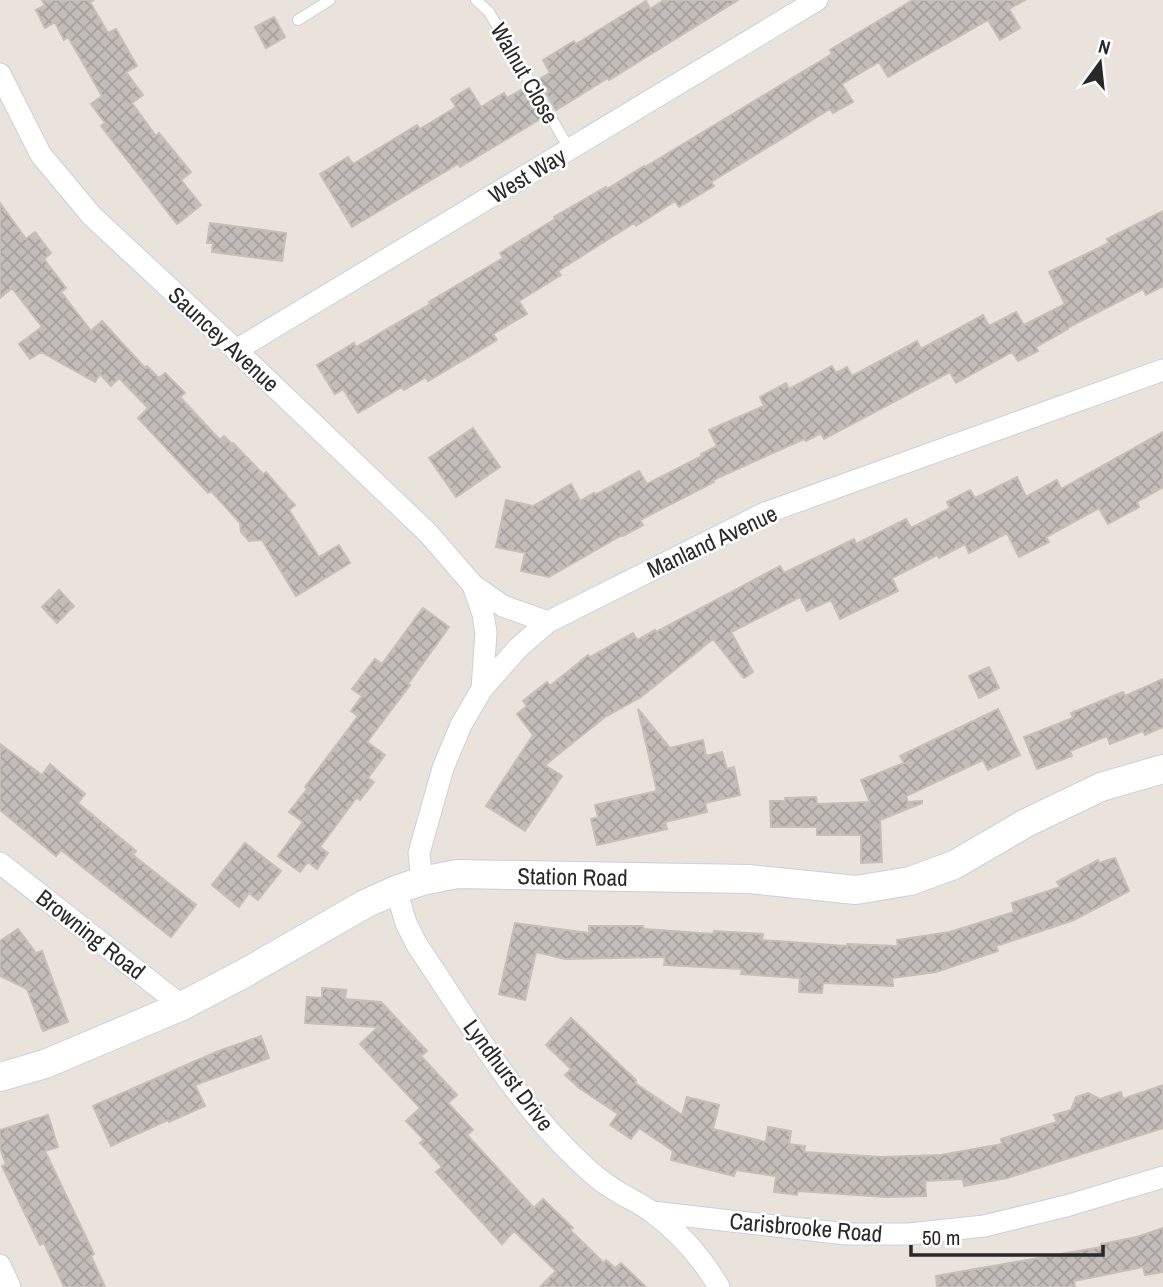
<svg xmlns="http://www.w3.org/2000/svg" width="1163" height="1287" font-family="'Archivo Narrow',sans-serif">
<defs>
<pattern id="building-cross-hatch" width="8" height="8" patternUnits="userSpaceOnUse" patternTransform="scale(1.75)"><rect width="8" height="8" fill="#c2bdb9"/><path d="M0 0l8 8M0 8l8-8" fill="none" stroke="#a7a29f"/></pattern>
</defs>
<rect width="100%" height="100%" fill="#eae3dc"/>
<path fill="url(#building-cross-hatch)" stroke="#c5bfb6" stroke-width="2" d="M 42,0 L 94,0 L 90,2 L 108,33 L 116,29 L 137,66 L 126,72 L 143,95 L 132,103 L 156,136 L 159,133 L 191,172 L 181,180 L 201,205 L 177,224 L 101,126 L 105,123 L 91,104 L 102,96 L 68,37 L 64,40 L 55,22 L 45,28 L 36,10 L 45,5 Z
M 664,0 L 738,0 L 609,80 L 608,78 L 556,110 L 538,80 L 550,73 L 543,60 L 574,41 L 576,44 L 646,1 L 650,9 Z
M 913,0 L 1025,0 L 1009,9 L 1020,28 L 1000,40 L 988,20 L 888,77 L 879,62 L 842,84 L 853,102 L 833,113 L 830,109 L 711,182 L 714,186 L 679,207 L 675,201 L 636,226 L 634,223 L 558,271 L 561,275 L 519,301 L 527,314 L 493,334 L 497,340 L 428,381 L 426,377 L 404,390 L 402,387 L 358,413 L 343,389 L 335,394 L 317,365 L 354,343 L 356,347 L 430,304 L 429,302 L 503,258 L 500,253 L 555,219 L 554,217 L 606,187 L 607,189 L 644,166 L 645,167 L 832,54 L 830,50 Z
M 274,17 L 285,37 L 266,48 L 255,27 Z
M 469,88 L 481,107 L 504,93 L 507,98 L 524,88 L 542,118 L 460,167 L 458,164 L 352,227 L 320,174 L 348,157 L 353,164 L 417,125 L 420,129 L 456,107 L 451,99 Z
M 0,203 L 26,239 L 35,232 L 51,253 L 44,259 L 66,288 L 61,292 L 91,331 L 102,321 L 145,368 L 147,366 L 159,378 L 165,373 L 185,393 L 180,397 L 220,440 L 224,436 L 232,444 L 233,443 L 263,474 L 266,472 L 286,495 L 285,495 L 295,505 L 289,510 L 319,557 L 339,545 L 350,563 L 296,596 L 262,540 L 249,541 L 241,532 L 240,523 L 211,491 L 208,493 L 138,418 L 148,408 L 119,378 L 111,386 L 100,374 L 95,382 L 41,352 L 30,359 L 19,344 L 42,327 L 12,288 L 0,298 Z
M 1163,211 L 1163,286 L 1146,295 L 1143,289 L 1067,328 L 1068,329 L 1036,347 L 1038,351 L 1018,361 L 1012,352 L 956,383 L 950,372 L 824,439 L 821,433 L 806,441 L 804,439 L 713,480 L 714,482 L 640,520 L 643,525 L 623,536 L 622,535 L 549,577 L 521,571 L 525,553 L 496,547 L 506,500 L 533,506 L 571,484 L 580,501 L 594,493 L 595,495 L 639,471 L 647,484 L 702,456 L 701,454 L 717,446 L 709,430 L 764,406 L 760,397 L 786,383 L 789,389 L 832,366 L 836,373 L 847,367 L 852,376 L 917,341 L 921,349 L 983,315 L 989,326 L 1016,312 L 1024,325 L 1065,304 L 1049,272 L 1109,243 L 1107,239 Z
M 210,223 L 286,233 L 282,261 L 212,252 L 213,243 L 207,243 Z
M 473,428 L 500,467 L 456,497 L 429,458 Z
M 1163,432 L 1163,487 L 1137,502 L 1139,507 L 1108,524 L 1099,508 L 1046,537 L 1049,542 L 1019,557 L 1007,533 L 969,553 L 965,544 L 939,558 L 937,555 L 892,578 L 898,591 L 840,619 L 831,600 L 807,611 L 800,597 L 731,632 L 753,672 L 744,678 L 713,639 L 641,697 L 605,717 L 545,765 L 562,776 L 525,831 L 486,806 L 533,735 L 517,714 L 527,706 L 523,701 L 547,682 L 550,686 L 588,655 L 590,657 L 633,633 L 637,640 L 655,630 L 656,632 L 780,566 L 784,573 L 854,539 L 856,544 L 906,519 L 911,528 L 950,508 L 947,502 L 970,490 L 975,498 L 1017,477 L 1026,497 L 1057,480 L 1061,489 Z
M 59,590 L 74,606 L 57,623 L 42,607 Z
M 423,608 L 449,627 L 408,684 L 410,685 L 367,742 L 385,755 L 368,778 L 374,782 L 360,800 L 357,797 L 320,847 L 328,853 L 317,869 L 308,862 L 300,872 L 278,856 L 303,822 L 289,812 L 307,789 L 305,787 L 358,716 L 351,711 L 362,696 L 352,689 L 375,659 L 382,664 Z
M 989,667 L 999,688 L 979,698 L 969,676 Z
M 1163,679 L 1163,727 L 1145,735 L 1143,731 L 1110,744 L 1107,736 L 1070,751 L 1072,756 L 1037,769 L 1024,737 L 1073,718 L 1071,713 L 1123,692 L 1125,696 Z
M 638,709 L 670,748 L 703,740 L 706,756 L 722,752 L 727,769 L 734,767 L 740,795 L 705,803 L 707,812 L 665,822 L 667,829 L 597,845 L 591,819 L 598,817 L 595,805 L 657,791 Z
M 998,709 L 1020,755 L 988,770 L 983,760 L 906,796 L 908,802 L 922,801 L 922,803 L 880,820 L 882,862 L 861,863 L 861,835 L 817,835 L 817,827 L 771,827 L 770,801 L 785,801 L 785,798 L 816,797 L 817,804 L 870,802 L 861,780 L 904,763 L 900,756 Z
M 0,744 L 42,775 L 50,764 L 66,778 L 85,794 L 78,803 L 136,851 L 133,855 L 196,905 L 171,937 L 61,850 L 56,856 L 0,810 Z
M 245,843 L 281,871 L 258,900 L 249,893 L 239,907 L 212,885 Z
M 1115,858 L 1129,891 L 1074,920 L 996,946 L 998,951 L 936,972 L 892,978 L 893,986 L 823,983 L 822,993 L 799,992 L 800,978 L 741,974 L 742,969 L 664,965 L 665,957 L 565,959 L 536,952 L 525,1000 L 499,994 L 515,923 L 589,933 L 589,926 L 643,926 L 644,929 L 714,934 L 714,931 L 763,934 L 762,940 L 847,946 L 847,944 L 898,946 L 897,940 L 950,932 L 1014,912 L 1012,903 L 1060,887 L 1057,882 L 1098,860 L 1099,863 Z
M 18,929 L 36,953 L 42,951 L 68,1022 L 43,1031 L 27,989 L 0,976 L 0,941 Z
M 322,988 L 346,990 L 345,999 L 381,1002 L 427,1051 L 421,1056 L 457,1095 L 448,1103 L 473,1130 L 467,1135 L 534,1208 L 543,1199 L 573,1228 L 570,1230 L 604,1263 L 606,1260 L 615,1268 L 621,1263 L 646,1287 L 540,1287 L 556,1271 L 514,1231 L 502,1244 L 436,1172 L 442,1167 L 420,1143 L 424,1140 L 406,1121 L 420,1108 L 360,1044 L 378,1027 L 305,1023 L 307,997 L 322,998 Z
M 571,1018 L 636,1080 L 635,1083 L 682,1115 L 687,1097 L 719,1105 L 713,1129 L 766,1142 L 768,1127 L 791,1131 L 789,1144 L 805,1146 L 804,1152 L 881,1157 L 941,1155 L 1002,1144 L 1001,1139 L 1057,1122 L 1054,1115 L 1071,1110 L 1076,1097 L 1088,1093 L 1100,1099 L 1121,1092 L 1123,1099 L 1163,1085 L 1163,1128 L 1007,1178 L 964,1186 L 963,1179 L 925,1181 L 926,1196 L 886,1197 L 798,1191 L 797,1195 L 774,1192 L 776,1176 L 736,1170 L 734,1176 L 671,1160 L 673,1151 L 639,1128 L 631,1139 L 610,1125 L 618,1114 L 579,1088 L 565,1075 L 571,1069 L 546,1045 Z
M 261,1036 L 269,1058 L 195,1085 L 205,1106 L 169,1122 L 168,1120 L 111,1146 L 93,1106 L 216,1052 Z
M 48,1115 L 58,1147 L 45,1151 L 94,1254 L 91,1256 L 105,1287 L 64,1287 L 44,1243 L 40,1245 L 2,1166 L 6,1165 L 0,1147 L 0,1130 Z
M 1163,1228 L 1163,1272 L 1145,1275 L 1143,1267 L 1074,1281 L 1075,1287 L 937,1287 L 936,1276 L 1101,1247 L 1101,1244 L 1137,1237 Z"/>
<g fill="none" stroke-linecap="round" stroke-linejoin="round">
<defs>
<path id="lane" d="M 476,0 L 489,12 L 570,150
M 298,20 L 330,0"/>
<path id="street" d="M 0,74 L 41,155 L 92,216 L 236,350 L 428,533 L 473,585 L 483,614 L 486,633 L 482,689
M 236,350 L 817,0
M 473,585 L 503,606 L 548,622
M 0,863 L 182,1006
M 422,881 L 419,853 L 443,768 L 461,725 L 482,689 L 518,648 L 548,622 L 765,513 L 1163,370
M 396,890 L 406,923 L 417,945 C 468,1020 514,1101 581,1163 C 591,1173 603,1183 615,1190 C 627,1198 640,1203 652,1212 C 679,1232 702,1258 719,1287
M 652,1212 L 846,1234 L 909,1234 L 984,1226 L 1066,1206 L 1163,1177
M 0,1265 L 10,1287"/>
<g id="secondary">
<path id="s1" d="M 0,1077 L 45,1064 L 182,1006 L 243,974 L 365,904 L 396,890 L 422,881 L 457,874 L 749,879 L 856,890 L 910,881 L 954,865 L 1026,823 L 1101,787 L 1163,769"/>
</g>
</defs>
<use href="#lane" stroke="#cbcfd9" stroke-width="12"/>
<use href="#street" stroke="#cbcfd9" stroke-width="23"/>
<use href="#secondary" stroke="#cbcfd9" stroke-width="30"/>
<use href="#lane" stroke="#fff" stroke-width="10"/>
<use href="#street" stroke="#fff" stroke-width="21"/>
<use href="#secondary" stroke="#fff" stroke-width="28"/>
</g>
<g text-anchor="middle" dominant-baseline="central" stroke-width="5" stroke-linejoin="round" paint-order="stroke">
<g font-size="23" fill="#292929" stroke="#fff">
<text transform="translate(525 73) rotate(60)">Walnut Close</text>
<text transform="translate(527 175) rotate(-31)">West Way</text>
<text transform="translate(224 339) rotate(43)">Sauncey Avenue</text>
<text transform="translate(712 541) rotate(-25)">Manland Avenue</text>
<text stroke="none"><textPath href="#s1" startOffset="618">Station Road</textPath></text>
<text transform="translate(91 934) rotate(38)">Browning Road</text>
<text transform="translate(509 1075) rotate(53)">Lyndhurst Drive</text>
<text transform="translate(806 1227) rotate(5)">Carisbrooke Road</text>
</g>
</g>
<g transform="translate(1100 63) rotate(15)" stroke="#ffffff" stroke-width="5" paint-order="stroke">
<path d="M0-5L12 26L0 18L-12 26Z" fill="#292929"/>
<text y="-10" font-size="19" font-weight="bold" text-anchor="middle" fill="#292929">N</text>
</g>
<path d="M911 1245v10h192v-10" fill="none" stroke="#292929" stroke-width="3.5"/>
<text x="922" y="1245" font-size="21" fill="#292929" stroke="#ffffff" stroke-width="5" paint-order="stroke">50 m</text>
</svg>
